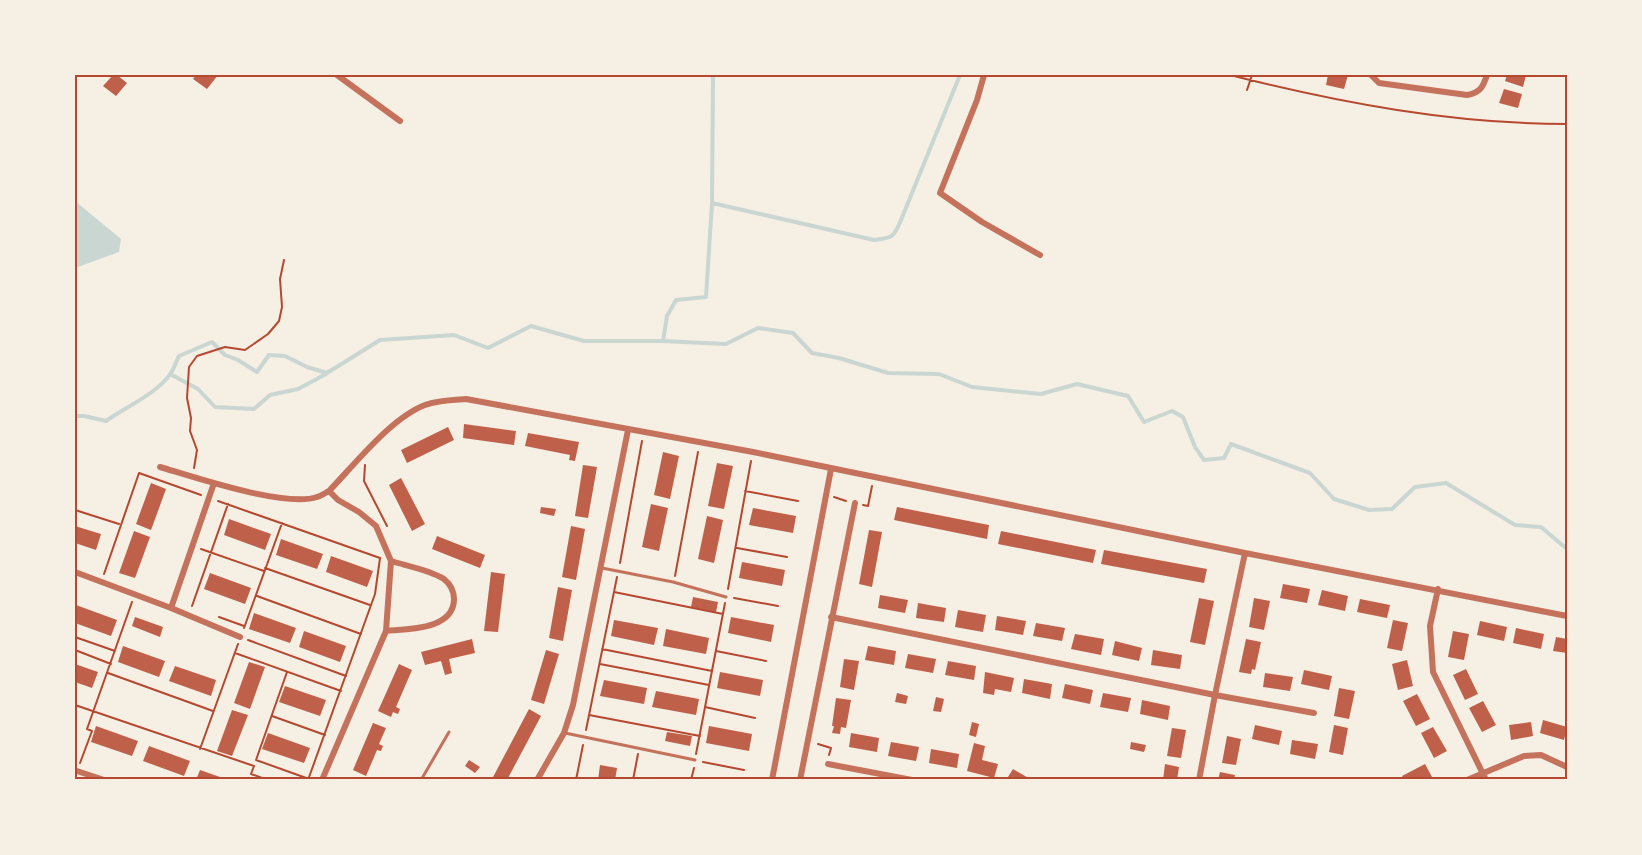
<svg xmlns="http://www.w3.org/2000/svg" width="1642" height="855" font-family="Karla,sans-serif">
<rect width="100%" height="100%" fill="#f6efe4"/>
<path fill="#c9d6d2" d="M 75,201 L 121,239 L 119,252 L 75,268 Z"/>
<g fill="none" stroke-linecap="round" stroke-linejoin="round">
<path stroke="#c9d6d2" stroke-width="4" d="M 712,203 L 874,240 C 893,238 894,237 901,220 L 960,75
M 663,341 L 667,316 L 676,300 L 706,297 L 712,203 L 713,75
M 170,374 L 198,389 L 215,407 L 254,409 L 270,395 L 298,389 L 326,374
M 75,416 L 84,416 L 106,421 C 126,407 158,393 171,373 C 174,368 176,362 179,356 L 212,342 L 225,355 L 238,360 L 257,372 L 269,355 L 285,356 L 307,367 L 327,373 L 380,340 L 454,335 L 488,348 L 531,326 L 584,341 L 663,341 L 726,344 L 758,328 L 793,333 L 812,353 L 839,358 L 888,373 L 939,374 L 972,387 L 1041,394 L 1077,384 L 1128,396 L 1144,422 L 1172,411 L 1183,417 L 1195,447 L 1204,460 L 1224,458 L 1231,444 L 1310,473 L 1334,499 L 1369,510 L 1392,509 L 1415,487 L 1446,483 L 1515,525 L 1541,527 L 1567,549"/>
</g>
<path fill="#bf614a" d="M 113,75 L 117,75 L 127,83 L 116,96 L 103,86 Z
M 196,75 L 218,75 L 207,89 L 193,79 Z
M 1328,75 L 1348,75 L 1344,89 L 1326,85 Z
M 1507,75 L 1526,75 L 1523,87 L 1505,81 Z
M 1504,89 L 1522,94 L 1518,108 L 1499,103 Z
M 464,424 L 516,431 L 514,445 L 463,438 Z
M 448,427 L 454,440 L 407,463 L 401,450 Z
M 528,433 L 579,442 L 575,461 L 569,460 L 570,455 L 525,446 Z
M 663,452 L 679,456 L 670,499 L 654,495 Z
M 717,463 L 733,466 L 724,509 L 708,506 Z
M 583,465 L 597,467 L 588,518 L 575,516 Z
M 401,478 L 425,524 L 412,531 L 389,485 Z
M 151,483 L 166,489 L 151,530 L 136,524 Z
M 651,504 L 668,508 L 659,551 L 642,547 Z
M 541,507 L 556,509 L 554,516 L 540,513 Z
M 897,507 L 989,525 L 987,539 L 894,520 Z
M 753,508 L 796,516 L 793,533 L 749,525 Z
M 707,516 L 723,520 L 714,563 L 698,559 Z
M 229,519 L 271,534 L 265,550 L 224,535 Z
M 75,526 L 101,534 L 96,550 L 75,543 Z
M 571,526 L 585,529 L 576,580 L 562,577 Z
M 869,530 L 882,532 L 872,587 L 859,584 Z
M 134,531 L 150,537 L 135,578 L 119,573 Z
M 1001,531 L 1096,550 L 1093,563 L 998,544 Z
M 437,536 L 485,555 L 480,568 L 432,549 Z
M 281,539 L 323,554 L 317,569 L 276,555 Z
M 1104,550 L 1207,569 L 1204,583 L 1101,564 Z
M 331,556 L 373,571 L 367,587 L 326,572 Z
M 742,562 L 785,570 L 782,586 L 739,578 Z
M 491,572 L 505,574 L 498,632 L 484,631 Z
M 210,573 L 251,588 L 245,604 L 204,589 Z
M 1283,584 L 1310,589 L 1307,603 L 1280,598 Z
M 558,587 L 572,590 L 563,641 L 549,638 Z
M 1322,590 L 1348,596 L 1345,611 L 1318,605 Z
M 880,595 L 908,600 L 905,613 L 878,608 Z
M 693,597 L 718,602 L 716,612 L 691,607 Z
M 1199,598 L 1214,601 L 1205,645 L 1190,642 Z
M 1254,598 L 1270,601 L 1264,630 L 1249,627 Z
M 1360,599 L 1390,605 L 1387,618 L 1357,612 Z
M 918,603 L 946,608 L 944,622 L 916,618 Z
M 76,605 L 117,620 L 111,636 L 75,623 Z
M 958,610 L 986,615 L 983,632 L 955,627 Z
M 254,613 L 296,628 L 290,643 L 249,629 Z
M 997,616 L 1026,621 L 1023,635 L 995,630 Z
M 135,617 L 163,627 L 160,637 L 132,626 Z
M 731,617 L 774,625 L 771,642 L 728,633 Z
M 614,620 L 658,628 L 654,645 L 611,636 Z
M 1393,620 L 1408,623 L 1402,651 L 1387,648 Z
M 1480,621 L 1507,627 L 1504,641 L 1477,635 Z
M 1036,623 L 1065,628 L 1062,641 L 1033,636 Z
M 1516,628 L 1544,634 L 1541,649 L 1513,643 Z
M 666,629 L 709,638 L 706,654 L 663,646 Z
M 304,631 L 346,646 L 340,662 L 299,647 Z
M 1453,631 L 1469,634 L 1464,660 L 1448,657 Z
M 1075,634 L 1104,639 L 1101,655 L 1071,649 Z
M 1556,637 L 1567,639 L 1567,653 L 1553,651 Z
M 472,639 L 475,653 L 449,659 L 452,673 L 445,675 L 441,661 L 425,665 L 421,652 Z
M 1246,639 L 1261,642 L 1255,670 L 1252,669 L 1251,674 L 1239,672 Z
M 1115,641 L 1142,648 L 1139,661 L 1112,655 Z
M 123,646 L 165,661 L 159,677 L 118,662 Z
M 868,646 L 896,651 L 894,665 L 865,660 Z
M 546,650 L 559,654 L 544,704 L 531,700 Z
M 1153,650 L 1182,655 L 1180,669 L 1151,665 Z
M 908,654 L 936,659 L 933,673 L 905,668 Z
M 844,659 L 859,661 L 854,690 L 840,687 Z
M 1407,660 L 1413,686 L 1398,690 L 1392,664 Z
M 948,661 L 976,666 L 974,680 L 945,675 Z
M 249,662 L 265,667 L 250,709 L 234,703 Z
M 75,664 L 98,672 L 92,688 L 75,682 Z
M 399,664 L 412,670 L 396,707 L 400,709 L 398,714 L 393,712 L 391,717 L 378,711 Z
M 175,666 L 216,680 L 211,696 L 169,681 Z
M 1466,669 L 1478,694 L 1465,700 L 1453,675 Z
M 1304,670 L 1332,676 L 1329,690 L 1301,684 Z
M 720,672 L 763,680 L 760,696 L 717,688 Z
M 985,672 L 1014,678 L 1011,692 L 995,689 L 994,695 L 983,693 Z
M 1265,673 L 1293,677 L 1290,691 L 1263,687 Z
M 1024,679 L 1052,684 L 1050,699 L 1022,693 Z
M 604,680 L 647,688 L 644,704 L 600,696 Z
M 1065,684 L 1093,690 L 1090,704 L 1062,698 Z
M 285,686 L 326,700 L 320,716 L 279,702 Z
M 1339,688 L 1355,691 L 1349,719 L 1334,716 Z
M 656,691 L 699,699 L 696,715 L 652,707 Z
M 897,693 L 908,696 L 906,704 L 895,702 Z
M 1103,693 L 1131,698 L 1128,712 L 1100,707 Z
M 1417,694 L 1430,719 L 1416,726 L 1403,701 Z
M 936,697 L 944,699 L 941,712 L 933,711 Z
M 836,698 L 851,700 L 846,728 L 841,727 L 840,734 L 832,733 L 834,726 L 832,726 Z
M 1142,700 L 1170,706 L 1168,720 L 1140,714 Z
M 1483,701 L 1496,725 L 1482,732 L 1469,708 Z
M 529,709 L 541,716 L 507,780 L 494,780 L 492,779 Z
M 232,710 L 248,715 L 232,756 L 217,751 Z
M 1543,720 L 1567,727 L 1564,740 L 1540,733 Z
M 972,722 L 979,724 L 976,737 L 969,735 Z
M 1531,722 L 1533,736 L 1511,740 L 1509,725 Z
M 373,723 L 386,728 L 379,744 L 383,746 L 381,751 L 377,750 L 366,776 L 353,770 Z
M 1255,725 L 1282,731 L 1279,745 L 1252,739 Z
M 1334,725 L 1348,728 L 1343,755 L 1329,752 Z
M 96,726 L 138,741 L 132,756 L 91,742 Z
M 709,726 L 752,734 L 749,751 L 706,743 Z
M 1433,727 L 1447,751 L 1434,758 L 1421,733 Z
M 1172,728 L 1186,730 L 1181,758 L 1167,756 Z
M 667,732 L 692,736 L 690,746 L 665,741 Z
M 268,733 L 310,748 L 304,763 L 262,749 Z
M 851,733 L 879,738 L 877,752 L 849,747 Z
M 1227,736 L 1241,739 L 1236,765 L 1222,763 Z
M 1292,740 L 1318,744 L 1315,759 L 1290,754 Z
M 891,742 L 919,747 L 916,761 L 888,756 Z
M 1131,742 L 1146,745 L 1144,752 L 1130,749 Z
M 974,743 L 985,746 L 982,760 L 998,764 L 994,778 L 967,771 Z
M 149,746 L 190,761 L 184,776 L 143,761 Z
M 931,749 L 959,754 L 957,768 L 929,763 Z
M 469,760 L 480,767 L 475,773 L 465,766 Z
M 1165,764 L 1179,767 L 1177,780 L 1163,780 Z
M 1425,764 L 1432,777 L 1426,780 L 1404,780 L 1402,776 Z
M 600,765 L 617,768 L 615,780 L 598,780 Z
M 1013,769 L 1025,776 L 1032,780 L 1006,780 Z
M 200,770 L 220,777 L 228,780 L 196,780 Z
M 1220,772 L 1235,775 L 1234,780 L 1218,780 Z"/>
<g fill="none" stroke-linecap="round" stroke-linejoin="round">
<path stroke="#b5482f" stroke-width="2" d="M 1230,75 C 1340,103 1453,124 1567,124
M 1247,90 L 1252,75
M 365,465 L 364,481 L 387,526
M 194,468 L 197,450 L 190,431 L 191,418 L 187,398 L 189,367 L 197,356 L 225,347 L 245,350 L 268,334 L 279,321 L 282,307 L 280,279 L 284,260
M 745,491 L 798,501
M 834,497 L 846,501
M 218,501 L 380,558
M 863,505 L 868,506 L 872,486
M 75,510 L 119,524
M 737,548 L 787,557
M 201,549 L 264,571
M 620,563 L 642,441
M 265,568 L 370,605
M 104,574 L 139,473 L 201,495
M 675,576 L 698,452
M 728,589 L 751,461
M 614,592 L 723,614
M 257,596 L 361,634
M 734,598 L 778,606
M 192,606 L 228,504
M 219,617 L 244,626
M 244,628 L 282,523
M 75,637 L 115,651
M 248,640 L 346,676
M 602,649 L 712,671
M 75,650 L 111,664
M 716,651 L 766,661
M 235,653 L 341,691
M 600,664 L 709,685
M 287,672 L 256,760 L 309,779
M 108,673 L 213,711
M 75,705 L 254,766 L 251,774 L 268,780
M 705,707 L 755,718
M 589,715 L 700,736
M 272,716 L 325,735
M 586,730 L 617,577
M 818,744 L 831,748 L 829,755
M 200,749 L 238,644
M 696,754 L 725,603
M 703,762 L 744,770
M 80,763 L 92,731 L 87,729 L 132,602
M 308,780 L 375,594 L 380,558
M 576,780 L 583,745
M 633,780 L 638,754
M 691,780 L 694,768"/>
<path stroke="#c5725c" stroke-width="3" d="M 602,568 L 673,582 L 726,597
M 565,733 L 695,760
M 421,780 L 449,732"/>
<path stroke="#c5725c" stroke-width="6" d="M 337,75 L 400,121
M 984,75 L 977,100 L 940,193 L 982,222 L 1040,255
M 1371,75 L 1379,83 L 1467,95 C 1480,93 1483,87 1487,75
M 160,467 C 194,477 285,508 317,497 C 321,496 325,493 329,491 C 355,464 391,418 425,405 C 438,400 451,400 466,399 L 753,452 L 1245,553 L 1567,616
M 75,572 L 171,608 L 214,483
M 1438,589 L 1430,626 L 1433,672 L 1486,780
M 171,608 L 240,637
M 831,617 L 1215,695 L 1314,713
M 386,631 C 407,629 454,630 454,599 C 454,591 450,584 444,579 C 430,570 407,566 391,561
M 828,764 L 912,780
M 77,771 L 104,780
M 322,780 L 386,631 L 391,561 L 376,526 L 359,512 L 338,500 L 329,491
M 537,780 L 564,733 L 573,705 L 628,430
M 772,780 L 831,469
M 800,780 L 855,503
M 1199,780 L 1215,695 L 1245,553
M 1467,780 L 1524,756 L 1541,755 L 1567,767"/>
</g>
<rect width="1642" height="855" fill="none" stroke="#f6efe4" stroke-width="153"/>
<rect x="76" y="76" width="1490" height="702" fill="none" stroke="#b5482f" stroke-width="2"/>
</svg>
